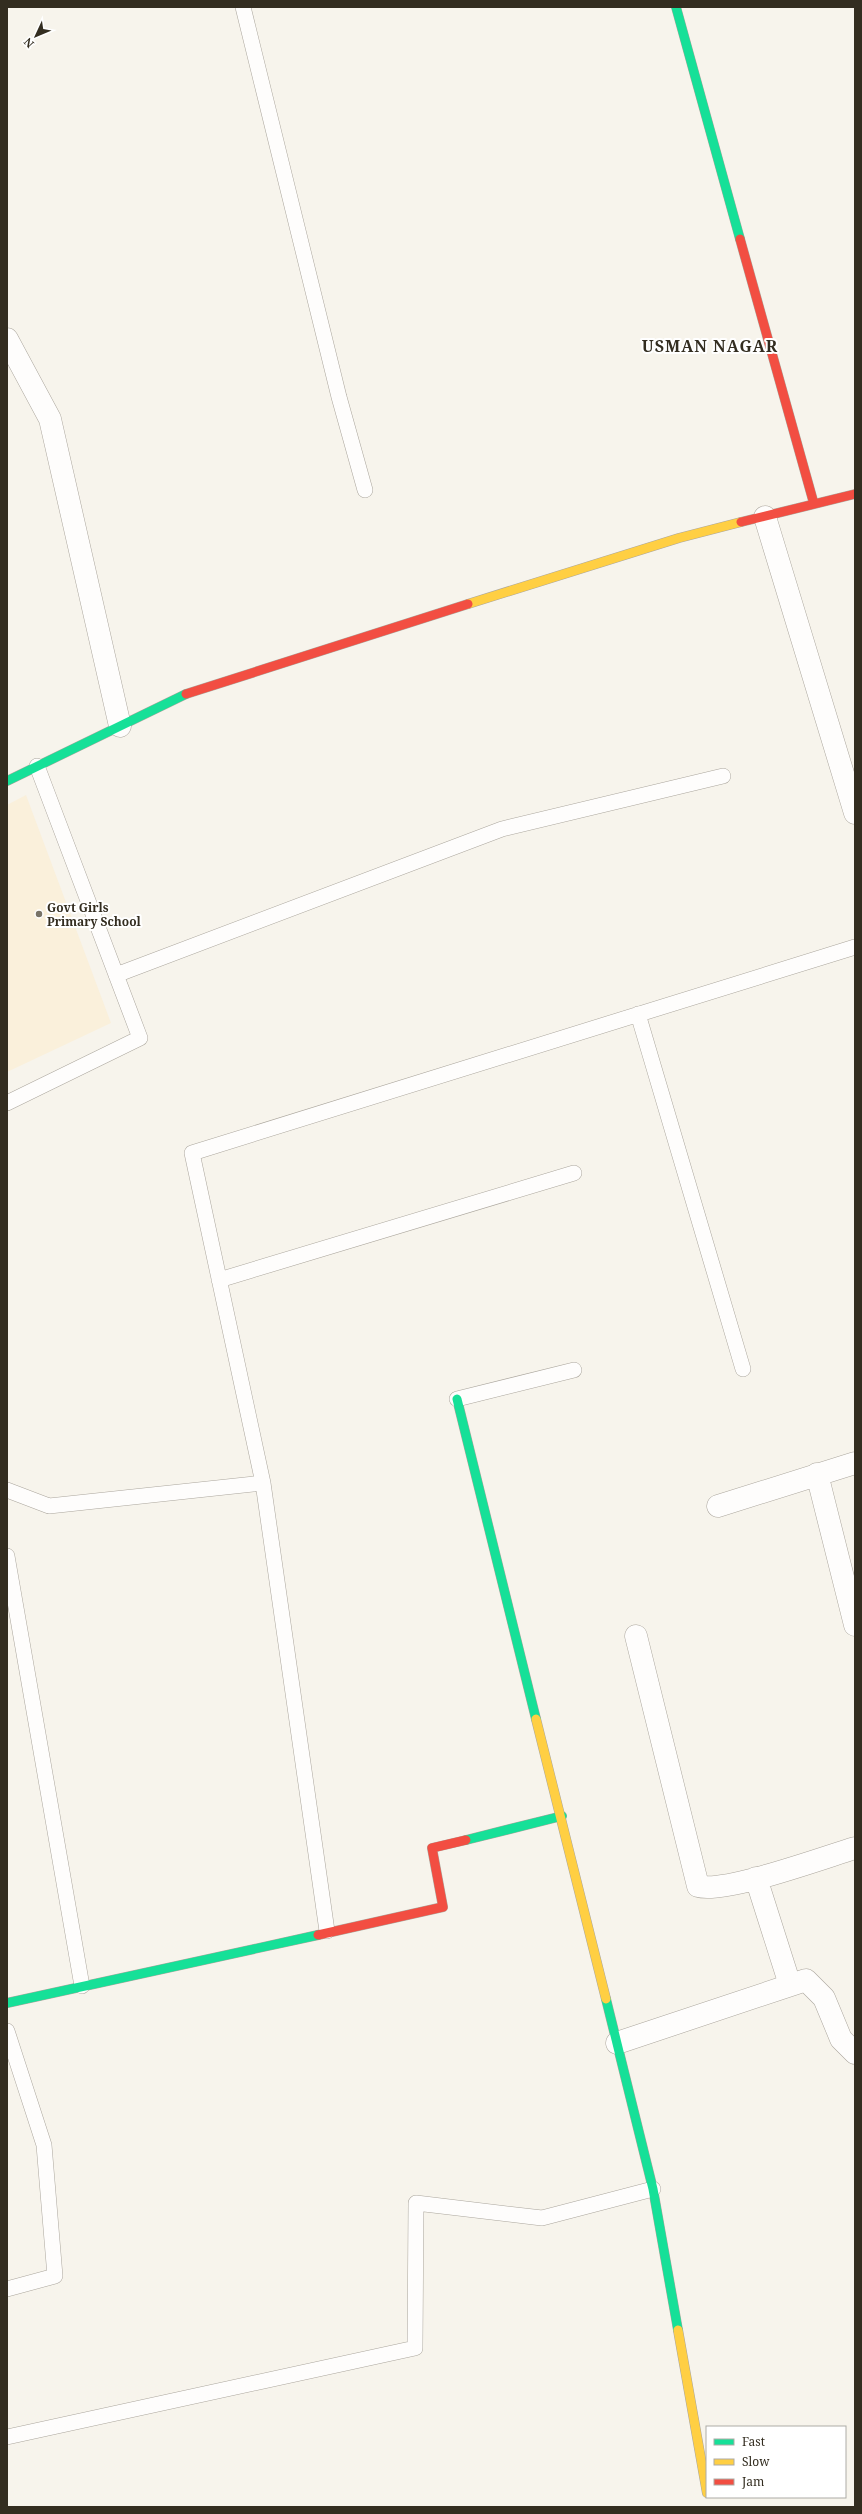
<svg xmlns="http://www.w3.org/2000/svg" width="862" height="2514" font-family="'Noto Serif',serif">
<rect width="100%" height="100%" fill="#f7f4ec"/>
<path fill="#faf0db" d="M 26,795 L 111,1023 L 7,1072 L 7,805 Z"/>
<g fill="none" stroke-linecap="round" stroke-linejoin="round">
<defs>
<path id="lane" d="M 243,7 L 339,397 L 365,490
M 116,975 L 502,829 L 723,776
M 638,1014 L 743,1369
M 7,1103 L 140,1038 L 37,766
M 219,1280 L 574,1173
M 457,1399 L 574,1370
M 7,1490 L 49,1506 L 263,1483
M 7,1556 L 82,1986
M 327,1931 L 263,1483 L 192,1153 L 855,947
M 7,2031 L 44,2145 L 55,2276 L 7,2289
M 7,2437 L 415,2348 L 416,2203 L 542,2218 L 653,2189"/>
<path id="street" d="M 7,339 L 50,419 L 120,726
M 765,517 L 855,813
M 817,1474 L 855,1625
M 718,1506 L 855,1463
M 636,1636 L 698,1886 C 724,1894 825,1857 855,1848
M 756,1878 L 790,1985
M 617,2043 L 806,1980 L 824,1998 L 841,2039 L 855,2053"/>
<path id="fast" d="M 676,7 L 740,239
M 7,781 L 186,694
M 457,1399 L 536,1719
M 466,1840 L 562,1816
M 606,1999 L 653,2189 L 678,2330
M 7,2003 L 318,1935"/>
<path id="slow" d="M 468,604 L 679,538 L 741,522
M 536,1719 L 606,1999
M 678,2330 L 707,2493"/>
<path id="jam" d="M 740,239 L 814,504
M 741,522 L 855,494
M 186,694 L 468,604
M 318,1935 L 443,1907 L 432,1848 L 466,1840"/>
</defs>
<use href="#lane" stroke="#aba69d" stroke-width="16"/>
<use href="#street" stroke="#aba69d" stroke-width="23"/>
<use href="#fast" stroke="#aba69d" stroke-width="10"/>
<use href="#slow" stroke="#aba69d" stroke-width="10"/>
<use href="#jam" stroke="#aba69d" stroke-width="10"/>
<use href="#lane" stroke="#fefdfc" stroke-width="15"/>
<use href="#street" stroke="#fefdfc" stroke-width="22"/>
<use href="#fast" stroke="#16e098" stroke-width="9"/>
<use href="#slow" stroke="#ffcf43" stroke-width="9"/>
<use href="#jam" stroke="#f24e42" stroke-width="9"/>
</g>
<circle fill="#787367" stroke="#fff" stroke-width="1.5" cx="39" cy="914" r="4"/>
<g text-anchor="middle" dominant-baseline="central" stroke-width="4" stroke-linejoin="round" paint-order="stroke">
<g font-size="12" font-weight="bold" fill="#332d20" stroke="#fff" text-anchor="start">
<text x="47" y="907">Govt Girls<tspan x="47" dy="14">Primary School</tspan></text>
</g>
<g font-size="16" font-weight="bold" letter-spacing="1" fill="#332d20" stroke="#fff">
<text x="710" y="346">USMAN NAGAR</text>
</g>
</g>
<rect width="862" height="2514" fill="none" stroke="#332d20" stroke-width="16"/>
<rect x="706" y="2426" width="140" height="72" fill="#ffffff" stroke="#adaba6"/>
<rect x="714" y="2439" width="20" height="6" fill="#16e098" stroke="#adaba6"/>
<text x="742" y="2446" font-size="12" fill="#332d20">Fast</text>
<rect x="714" y="2459" width="20" height="6" fill="#ffcf43" stroke="#adaba6"/>
<text x="742" y="2466" font-size="12" fill="#332d20">Slow</text>
<rect x="714" y="2479" width="20" height="6" fill="#f24e42" stroke="#adaba6"/>
<text x="742" y="2486" font-size="12" fill="#332d20">Jam</text>
<g transform="translate(36 36) rotate(226)" stroke="#ffffff" stroke-width="3" paint-order="stroke">
<path d="M0-3L7 15L0 10L-7 15Z" fill="#332d20"/>
<text y="-6" font-size="11" font-weight="bold" text-anchor="middle" fill="#332d20">N</text>
</g>
</svg>
